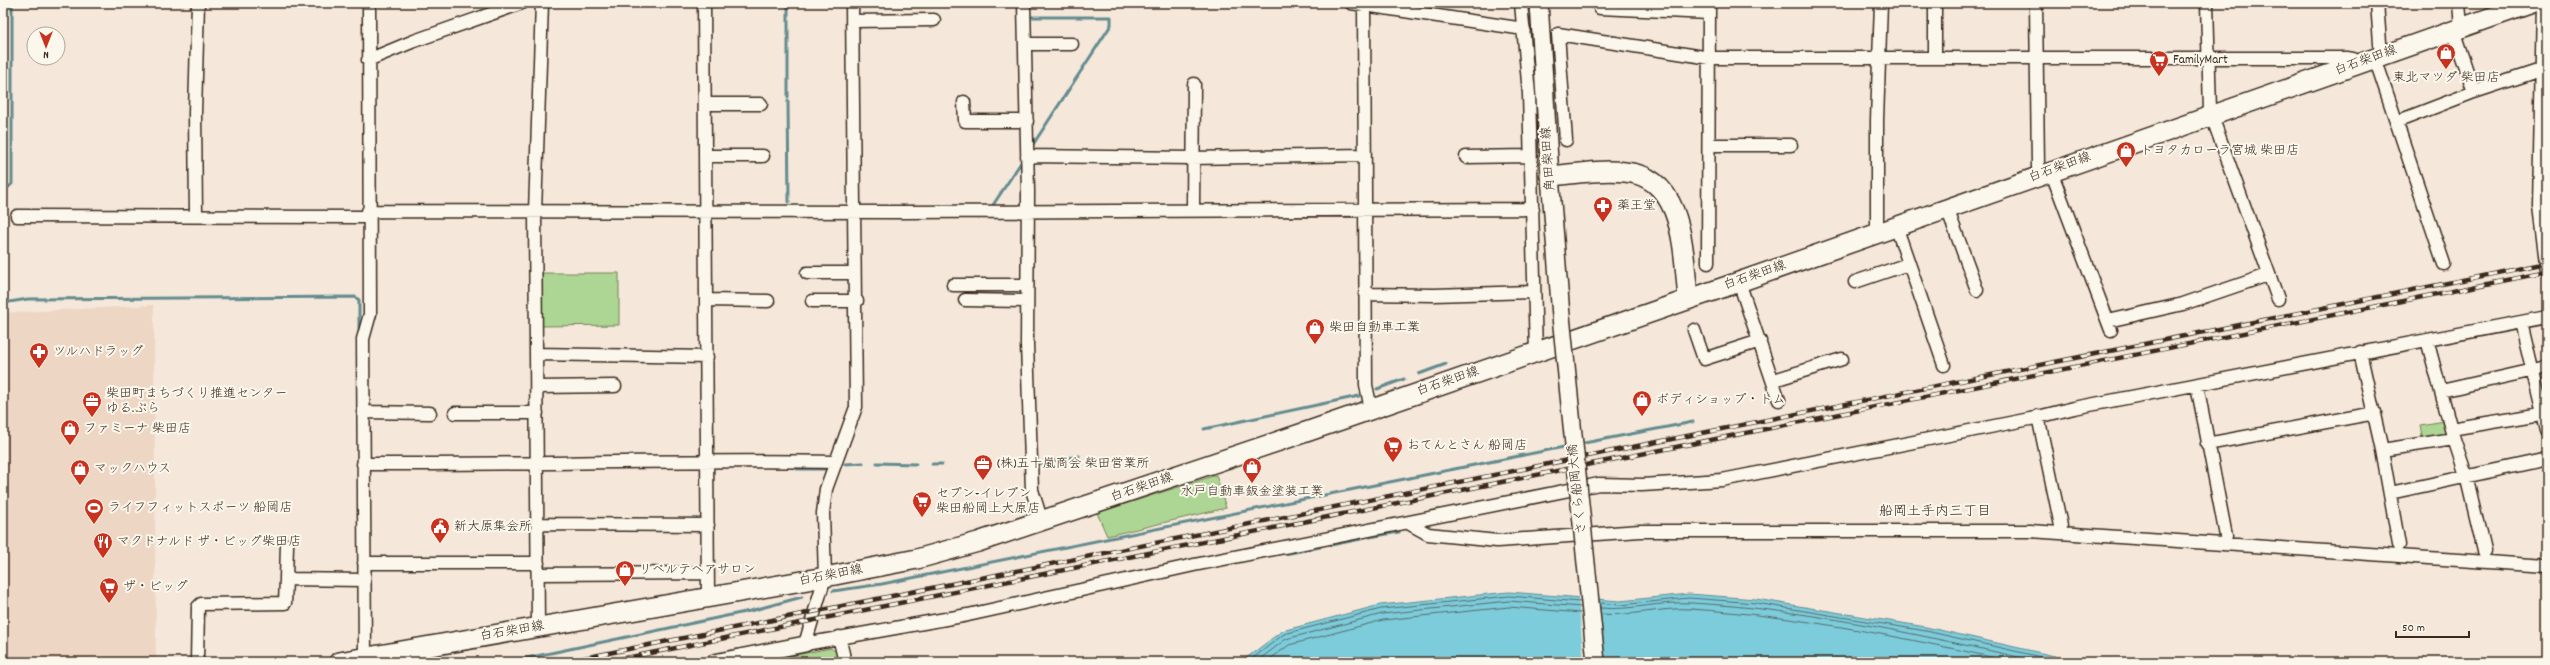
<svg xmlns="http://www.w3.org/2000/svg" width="2550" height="665" font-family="Dekko,'Klee One',sans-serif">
<rect width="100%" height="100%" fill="#f5e8da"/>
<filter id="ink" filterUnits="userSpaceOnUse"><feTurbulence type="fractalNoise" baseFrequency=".025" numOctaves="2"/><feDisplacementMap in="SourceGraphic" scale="8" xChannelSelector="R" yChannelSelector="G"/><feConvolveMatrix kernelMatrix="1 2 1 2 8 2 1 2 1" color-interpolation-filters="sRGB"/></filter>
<g filter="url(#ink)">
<path fill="#eed6c4" d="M 154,305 L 156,662 L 3,662 L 3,313 Z"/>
<path fill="#add694" stroke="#748059" d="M 541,273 L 619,273 L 619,325 L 542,326 Z
M 2445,421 L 2448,434 L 2423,440 L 2420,425 Z
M 1216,475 L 1226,508 L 1107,536 L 1097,513 Z
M 831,648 L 837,653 L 839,662 L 761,662 Z"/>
<path fill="#7dccdb" stroke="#638b8f" d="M 1509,592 L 1620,601 L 1689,594 L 1756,599 L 1926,627 L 2081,662 L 1241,662 L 1282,631 L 1380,605 Z"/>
<path fill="#f5e8da" d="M 1578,596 L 1598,597 L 1605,662 L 1584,662 Z"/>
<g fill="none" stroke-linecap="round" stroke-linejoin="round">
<path stroke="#556b6a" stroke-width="1" d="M 1600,603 L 1620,605 L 1689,598 L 1756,603 L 1926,631 L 2063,662
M 1600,608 C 1631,611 1660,601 1691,603 C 1808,609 1926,636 2040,662
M 1601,614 C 1631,617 1661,607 1691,609 C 1800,616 1908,638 2013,662
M 1248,662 L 1284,634 L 1381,609 L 1509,596 L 1580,602
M 1256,662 L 1286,639 L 1382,614 L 1509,601 L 1581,607
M 1266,662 L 1289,645 L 1383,620 L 1509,607 L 1581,613"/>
<path stroke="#638b8f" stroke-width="3" d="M 1029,17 L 1111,17 L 1111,25 L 1032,146
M 788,97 L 788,3
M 788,101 L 789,202
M 3,192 L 12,184 L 12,3
M 991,208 L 1022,161
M 3,303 L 28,299 L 355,297 L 359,300 L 359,333
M 1419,374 L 1446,364
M 1377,389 L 1404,379
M 1204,429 L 1359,396
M 1579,444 L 1693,422
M 877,463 L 916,464
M 845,464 L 863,463
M 932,464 L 942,464
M 1036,464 L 1079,456
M 797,469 L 826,469
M 1370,537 L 1399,532
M 1331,545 L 1361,539
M 1285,554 L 1320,547
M 833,591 L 882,584 L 1569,446
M 508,662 L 750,611 L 802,597"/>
<defs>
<path id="minor" d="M 704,3 L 708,599
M 852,3 L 856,407 L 826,489 L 823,513 L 825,577 L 805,644 L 968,615 L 1194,565 L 1599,484 L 1642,485 L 1722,480 L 2030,419 L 2074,408 L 2547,317
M 1024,3 L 1028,192 L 1027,344 L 1032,490 L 1042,522
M 1351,3 L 1524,29
M 1364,3 L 1366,385 L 1371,409
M 1521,3 L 1529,94 L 1536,352
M 1600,3 L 1600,8 L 1709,13
M 2036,3 L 2038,167 L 2040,175
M 2207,3 L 2210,111 L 2278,299
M 2377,3 L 2381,56
M 2459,3 L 2461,27
M 2543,3 L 2539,206 L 2547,271
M 852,21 L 934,20
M 2453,30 L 2474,92
M 1025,44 L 1072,44
M 1935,58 L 1935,3
M 2375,58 L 2444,264
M 368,60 L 414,41 L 522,3
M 964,102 L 965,121 L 1027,121
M 705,104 L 761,104
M 2396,122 L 2474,92 L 2541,70
M 1566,140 L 1558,34 L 1710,58 L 2347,58 L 2353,59 L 2357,65
M 1709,145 L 1791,145
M 705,156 L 763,156
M 1027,156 L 1192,158 L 1364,155
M 1466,157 L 1530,156
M 2051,171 L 2111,330
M 1947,208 L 1977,290
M 1193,209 L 1194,84
M 368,211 L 900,212 L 1533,209
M 17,216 L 368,217
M 196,216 L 195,113 L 198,3
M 1896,226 L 1944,365
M 1877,232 L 1877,120 L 1881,3
M 1708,263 L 1709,3
M 807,273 L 854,273
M 1739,282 L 1779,400
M 1855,282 L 1908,264
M 953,285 L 1027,285
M 1365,294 L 1434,295 L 1534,292
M 706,300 L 768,301
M 965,300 L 1027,301
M 812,301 L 857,301
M 2108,321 L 2183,304 L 2268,275
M 2521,322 L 2547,431
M 1694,330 L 1704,359 L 1760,341
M 2427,340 L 2451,429
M 2360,352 L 2382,450 L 2454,439 L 2451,429 L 2541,414
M 536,354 L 707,357
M 1774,380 L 1842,359
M 2197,385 L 2226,536
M 537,387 L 615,386
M 2441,391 L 2547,367
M 363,412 L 430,413
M 455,413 L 537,413
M 2038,416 L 2061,526
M 2454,439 L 2466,475 L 2484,551
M 2207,444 L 2375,413
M 2382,450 L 2399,545
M 363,464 C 521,465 678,459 836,462
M 2390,493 L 2547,459
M 538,524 L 708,525
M 1410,524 L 1428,534 L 1497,541 L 1640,531 L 2030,531 L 2547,566
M 287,545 L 286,579 L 364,580
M 364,563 L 538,563
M 538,574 L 708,573
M 538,628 L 535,212 L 542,3
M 839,637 L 845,662
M 365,657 L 363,339 L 370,314 L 369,3
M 197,662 L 198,607 L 201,604 L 285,603 L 286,579"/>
<path id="tertiary" d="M 714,662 L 805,644"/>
<path id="secondary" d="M 1539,3 L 1550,176 L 1561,316"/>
<path id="primary" d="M 1550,176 C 1574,174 1601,169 1625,172 C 1685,177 1683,253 1688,298
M 339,662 L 825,577 L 917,559 L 978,542 L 1309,431 L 1739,282 L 2532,3"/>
</defs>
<use href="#minor" stroke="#3b2a1e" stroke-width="15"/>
<use href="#tertiary" stroke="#3b2a1e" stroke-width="18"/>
<use href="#secondary" stroke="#3b2a1e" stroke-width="20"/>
<use href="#primary" stroke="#3b2a1e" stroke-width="22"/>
<use href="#minor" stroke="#fbf7ec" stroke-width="12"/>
<use href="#tertiary" stroke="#fbf7ec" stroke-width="15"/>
<use href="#secondary" stroke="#fbf7ec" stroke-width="17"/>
<use href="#primary" stroke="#fbf7ec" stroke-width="19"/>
<defs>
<path id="rail" d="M 564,662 L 2547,263
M 606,662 L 2547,272"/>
</defs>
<use href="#rail" stroke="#3b2a1e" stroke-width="4.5"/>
<use href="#rail" stroke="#fbf7ec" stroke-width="3" stroke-dasharray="9" stroke-linecap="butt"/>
<defs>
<path id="secondary-bridge" d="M 1561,316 L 1596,662"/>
</defs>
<use href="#secondary-bridge" stroke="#3b2a1e" stroke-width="20" stroke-linecap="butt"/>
<use href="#secondary-bridge" stroke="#fbf7ec" stroke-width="17"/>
</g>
</g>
<defs>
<symbol id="shop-pin" viewBox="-11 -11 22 30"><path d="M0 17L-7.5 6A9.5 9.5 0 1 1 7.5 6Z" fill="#c8321e" stroke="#fbf7ec"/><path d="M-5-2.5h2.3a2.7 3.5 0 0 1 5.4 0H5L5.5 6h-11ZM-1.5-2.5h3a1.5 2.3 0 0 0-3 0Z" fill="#fff"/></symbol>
<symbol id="supermarket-pin" viewBox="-11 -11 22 30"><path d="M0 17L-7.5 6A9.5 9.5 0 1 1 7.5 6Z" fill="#c8321e" stroke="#fbf7ec"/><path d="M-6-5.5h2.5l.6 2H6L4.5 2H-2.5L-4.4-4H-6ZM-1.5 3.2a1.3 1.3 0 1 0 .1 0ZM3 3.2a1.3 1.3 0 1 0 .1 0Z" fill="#fff"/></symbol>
<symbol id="pharmacy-pin" viewBox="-11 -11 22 30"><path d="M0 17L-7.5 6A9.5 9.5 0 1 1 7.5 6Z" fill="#c8321e" stroke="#fbf7ec"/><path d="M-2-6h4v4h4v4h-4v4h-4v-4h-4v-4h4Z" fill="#fff"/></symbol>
<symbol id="office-pin" viewBox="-11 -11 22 30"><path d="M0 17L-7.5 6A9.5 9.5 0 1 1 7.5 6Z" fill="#c8321e" stroke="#fbf7ec"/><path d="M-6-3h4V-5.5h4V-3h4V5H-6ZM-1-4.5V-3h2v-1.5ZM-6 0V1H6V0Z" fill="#fff"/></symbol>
<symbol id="stadium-pin" viewBox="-11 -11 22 30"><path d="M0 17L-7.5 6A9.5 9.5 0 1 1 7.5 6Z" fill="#c8321e" stroke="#fbf7ec"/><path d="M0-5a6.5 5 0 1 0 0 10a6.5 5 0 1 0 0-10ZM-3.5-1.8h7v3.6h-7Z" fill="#fff"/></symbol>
<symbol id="civic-pin" viewBox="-11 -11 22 30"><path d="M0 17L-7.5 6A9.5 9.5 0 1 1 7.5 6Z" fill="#c8321e" stroke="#fbf7ec"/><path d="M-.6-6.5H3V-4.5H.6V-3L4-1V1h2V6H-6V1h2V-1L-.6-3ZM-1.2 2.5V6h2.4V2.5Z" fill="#fff"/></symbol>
<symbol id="restaurant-pin" viewBox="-11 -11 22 30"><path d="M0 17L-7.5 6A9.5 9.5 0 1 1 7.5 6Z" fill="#c8321e" stroke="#fbf7ec"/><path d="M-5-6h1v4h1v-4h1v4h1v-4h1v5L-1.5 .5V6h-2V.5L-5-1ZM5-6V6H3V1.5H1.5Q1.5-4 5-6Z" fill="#fff"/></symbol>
</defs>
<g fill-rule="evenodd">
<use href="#shop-pin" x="2435" y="42" width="22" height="30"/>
<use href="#supermarket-pin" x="2148" y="49" width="22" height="30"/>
<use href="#shop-pin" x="2115" y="140" width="22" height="30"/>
<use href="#pharmacy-pin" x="1592" y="195" width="22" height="30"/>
<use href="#shop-pin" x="1304" y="317" width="22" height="30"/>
<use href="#pharmacy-pin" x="28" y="341" width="22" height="30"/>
<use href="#shop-pin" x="1631" y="389" width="22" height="30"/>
<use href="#office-pin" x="81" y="390" width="22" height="30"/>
<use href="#shop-pin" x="59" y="418" width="22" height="30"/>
<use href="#supermarket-pin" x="1382" y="435" width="22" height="30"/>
<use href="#office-pin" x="972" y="453" width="22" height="30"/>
<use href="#shop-pin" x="1241" y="456" width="22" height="30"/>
<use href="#shop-pin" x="69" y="458" width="22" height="30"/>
<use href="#supermarket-pin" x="911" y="490" width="22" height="30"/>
<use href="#stadium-pin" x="83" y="497" width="22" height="30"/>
<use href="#civic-pin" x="429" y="516" width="22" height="30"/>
<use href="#restaurant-pin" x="92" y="531" width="22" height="30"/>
<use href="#shop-pin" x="614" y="559" width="22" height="30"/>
<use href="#supermarket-pin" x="98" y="576" width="22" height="30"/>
</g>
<g text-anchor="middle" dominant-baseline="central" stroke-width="4" stroke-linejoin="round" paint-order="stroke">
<g font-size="13" fill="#3b2a1e" stroke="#fbf7ec" text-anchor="start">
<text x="2173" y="60">FamilyMart</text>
<text x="2446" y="78" text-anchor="middle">東北マツダ 柴田店</text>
<text x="2140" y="151">トヨタカローラ宮城 柴田店</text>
<text x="1617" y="206">薬王堂</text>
<text x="1329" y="328">柴田自動車工業</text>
<text x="53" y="352">ツルハドラッグ</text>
<text x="106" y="394">柴田町まちづくり推進センター<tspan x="106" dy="15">ゆる.ぷら</tspan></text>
<text x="1656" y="400">ボディショップ・トム</text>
<text x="84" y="429">ファミーナ 柴田店</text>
<text x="1407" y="446">おてんとさん 船岡店</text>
<text x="997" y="464">(株)五十嵐商会 柴田営業所</text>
<text x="94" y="469">マックハウス</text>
<text x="1252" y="492" text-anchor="middle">水戸自動車鈑金塗装工業</text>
<text x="936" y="494">セブン-イレブン<tspan x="936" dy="15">柴田船岡上大原店</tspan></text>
<text x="108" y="508">ライフフィットスポーツ 船岡店</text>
<text x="454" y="527">新大原集会所</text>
<text x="117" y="542">マクドナルド ザ・ビッグ柴田店</text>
<text x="639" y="570">リベルテヘアサロン</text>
<text x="123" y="587">ザ・ビッグ</text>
</g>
<g font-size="13" fill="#3b2a1e" stroke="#fbf7ec">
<text transform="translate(2366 61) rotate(-20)">白石柴田線</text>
<text transform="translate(1549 159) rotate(-94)">角田柴田線</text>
<text transform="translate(2060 168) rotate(-20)">白石柴田線</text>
<text transform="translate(1755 276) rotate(-19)">白石柴田線</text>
<text transform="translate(1448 382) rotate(-19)">白石柴田線</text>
<text transform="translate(1142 488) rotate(-19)">白石柴田線</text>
<text transform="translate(1578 489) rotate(-96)">さくら船岡大橋</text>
<text transform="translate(831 576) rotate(-11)">白石柴田線</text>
<text transform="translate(512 632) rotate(-10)">白石柴田線</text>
</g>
<g font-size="14" fill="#3b2a1e" stroke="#fbf7ec">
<text x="1935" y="512">船岡土手内三丁目</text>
</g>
</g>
<rect width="2550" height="665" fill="none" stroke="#fbf7ec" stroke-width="16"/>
<rect x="8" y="8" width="2534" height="649" fill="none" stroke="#3b2a1e" stroke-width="1.5" filter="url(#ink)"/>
<g transform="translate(46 46) rotate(180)"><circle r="19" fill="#fbf7ec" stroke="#aea59a"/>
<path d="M0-3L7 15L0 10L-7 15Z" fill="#c8321e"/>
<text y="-6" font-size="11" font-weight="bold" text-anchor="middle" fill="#3b2a1e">N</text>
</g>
<path d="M2396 631v6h73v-6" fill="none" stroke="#3b2a1e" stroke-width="2"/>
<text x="2402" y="631" font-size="12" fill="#3b2a1e" stroke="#fbf7ec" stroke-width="3" paint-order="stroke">50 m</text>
</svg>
